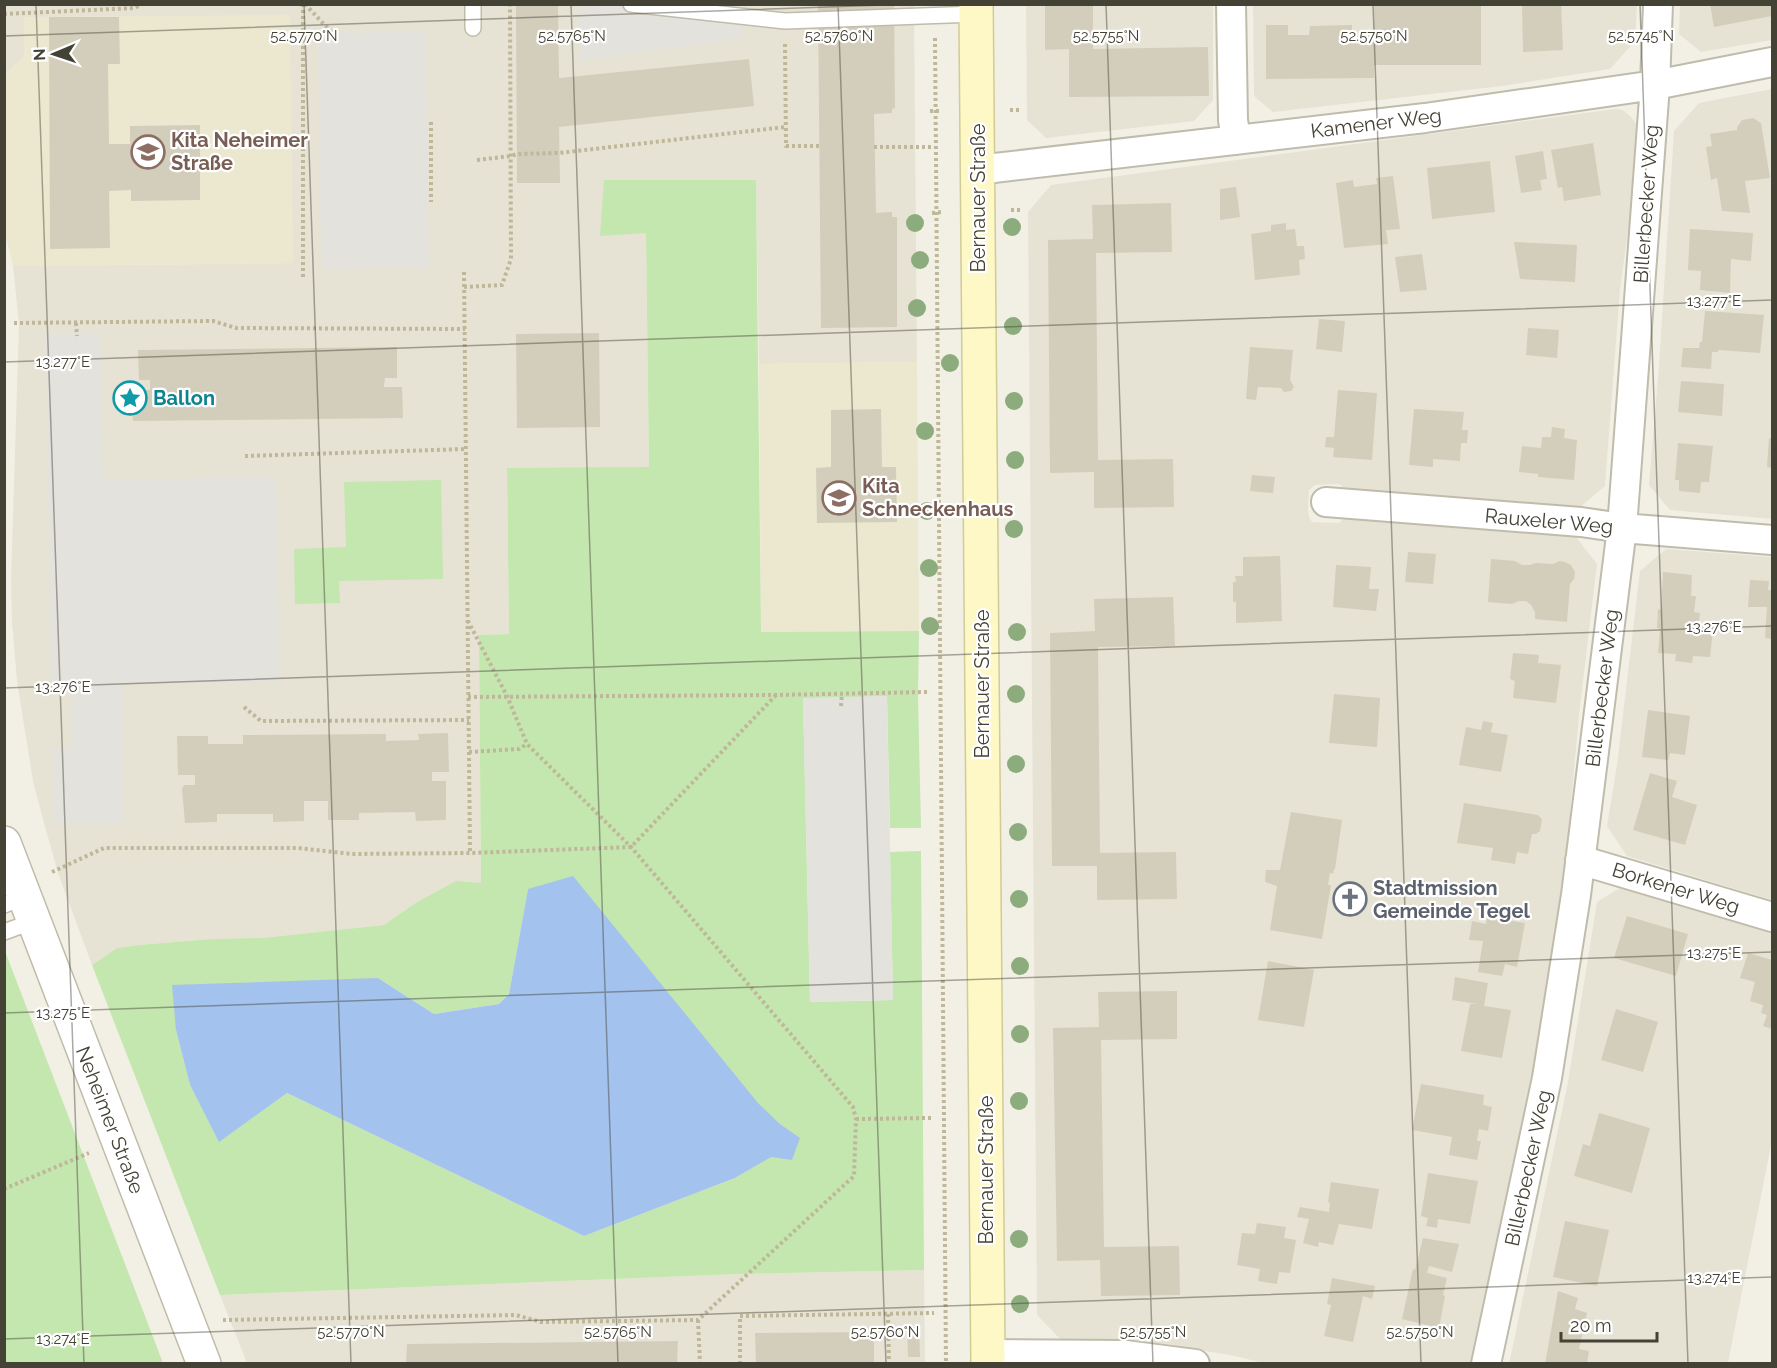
<svg xmlns="http://www.w3.org/2000/svg" width="1777" height="1368" viewBox="0 0 1777 1368" font-family="Raleway,sans-serif">
<style>
.residential{fill:#e6e3d4}
.education{fill:#ebe8cf}
.green{fill:#c4e6af;fill-rule:evenodd}
.parking{fill:#e3e2dd}
.water{fill:#a3c3ee}
.building{fill:#d3cebb}
.lines{fill:none;stroke-linecap:round;stroke-linejoin:round}
.service-casing{stroke:#c0bcab;stroke-width:18}
.minor-casing{stroke:#c0bcab;stroke-width:32}
.tertiary-casing{stroke:#c0bcab;stroke-width:36}
.secondary-casing{stroke:#d1cb96;stroke-width:36}
.path{stroke:#bfb79a;stroke-width:4;stroke-dasharray:3 3;stroke-linecap:butt}
.service{stroke:#fff;stroke-width:15}
.minor{stroke:#fff;stroke-width:28}
.tertiary{stroke:#fff;stroke-width:33}
.secondary{stroke:#fdf8c5;stroke-width:33}
.tree{fill:#8dac7e}
.ticks{fill:none;stroke:#444135;stroke-width:1.5;stroke-opacity:0.45}
.labels{text-anchor:middle;stroke-width:4.5;stroke-linejoin:round;paint-order:stroke}
.street-label{font-size:20px;fill:#444135;stroke:#fff}
.education-label{font-size:20px;font-weight:bold;fill:#785e54;stroke:#fff;text-anchor:start}
.culture-label{font-size:20px;font-weight:bold;fill:#0d838f;stroke:#fff;text-anchor:start}
.worship-label{font-size:20px;font-weight:bold;fill:#5b616d;stroke:#fff;text-anchor:start}
.ticks-label{font-size:15px;text-anchor:middle;fill:#444135;stroke:#fff;stroke-width:4.5;stroke-linejoin:round;paint-order:stroke}
</style>
<rect width="100%" height="100%" fill="#f2f0e5"/>
<!-- residential -->
<path class="residential" d="M5,5h909l3,357 -158,2 -3,-184 -110,52 3,236 -142,1 2,165 -30,1 2,248 -67,21 -30,21 -122,13 -51,1 -72,6 -22,3 -25,17 -33,-89 -15,-53 -11,-42 -16,-100 -5,-59 -1,-43 8,-255 -6,-58 280,-3 -269,-246v40l-19,17z
M1026,5h187v95l-19,21 -148,17 -19,-18z
M1253,5h384l-2,36 -25,28 -108,17 -229,26 -19,-16z
M1680,5h92v35l-71,12 -22,-18z
M1772,89v430l-102,-9 -21,-25 10,-120 15,-234 25,-28z
M1615,109l8,1 7,6 5,6 4,8v19l-19,141 -15,196 -27,23 -230,-17 -9,-8 -24,1 -6,5 -1,20 1,7 3,5 27,1 5,-5 11,-6 87,14 134,11 21,27 -18,151 -17,189 -29,174 -33,161 -29,124 -203,1 -38,-9 -38,-6 -129,-7 -26,-27 -9,-1103 23,-27z
M1666,549l106,8v343l-145,-44 -20,-30 10,-61 23,-194z
M1623,886l149,44v210l-44,223 -219,1 59,-282 29,-180z
M924,1270l1,93h-678l-27,-68 518,-21z"/>
<!-- education -->
<path class="education" d="M290,15l3,248 -280,3 -9,-37v-155l20,-17v-40z
M917,362l2,269 -158,1 -2,-268z"/>
<!-- green -->
<path class="green" d="M604,180h152l5,452 158,-1 -1,65 3,132h-31l-3,-132 -84,3 7,303 83,-2 -3,-148 31,-1 3,419 -186,4 -518,21 -128,-330 25,-17 22,-3 72,-6 51,-1 122,-13 30,-21 42,-23 25,2 -2,-248 30,-1 -2,-166 142,-1 -3,-234 -46,3zM528,889l252,235 20,15 -65,39 -151,58 -297,-143 -68,48 -29,-56 -14,-55 202,-52 56,36 65,-10 10,-10z
M441,480l2,99 -104,2 1,22 -45,1 -1,-55 52,-2 -2,-65z
M5,951l158,412h-158z"/>
<!-- parking -->
<path class="parking" d="M578,5h164l2,33 -164,22z
M425,32l4,235 -108,2 -3,-236z
M100,333l3,147 173,-3 4,205 -158,2 2,139 -70,1 -1,-76h18v-67h-20l-5,-347z
M887,696l6,304 -83,2 -7,-304z"/>
<!-- water -->
<path class="water" d="M573,876l185,227 22,21 20,14 -8,22 -21,-3 -36,21 -151,58 -297,-143 -68,49 -29,-57 -14,-55 -4,-45 206,-7 56,36 65,-10 10,-10 19,-105z"/>
<!-- building -->
<path class="building" d="M818,4h76l1,104 -3,1v4l-18,1 2,99 16,-1v5h5v110l-76,1z
M1045,4h48v45l115,-2 1,49 -140,1v-48l-24,1z
M1522,4h39l2,46 -40,2z
M1710,4h62v12l-58,11z
M516,5h42l1,73 190,-19 5,47 -195,21 1,56h-43z
M1374,6h107v59h-107v13l-108,1v-54h22v10h21l1,-9 42,-1v9h22z
M49,17h70l1,47h-12l1,80h21v-18l70,-1v75l-69,1v-11l-22,1 1,57 -60,1z
M1753,118l8,5 9,55 -25,3 5,32 -28,-2 -5,-33 -6,2 -5,-33 6,-1 -2,-12 27,-4v-3l5,-7z
M1593,143l8,52 -37,6 -2,-14 -4,1 -7,-38z
M1543,151l4,28 -7,1 2,10 -21,3 -6,-37z
M1490,161l5,51 -63,7 -5,-51z
M1393,176l7,53 -14,1 2,14 -44,4 -8,-65 17,-3 1,7 23,-3 -1,-6z
M1236,187l4,30 -20,3v-31z
M1171,203l1,49 -76,1 2,207 75,-1 1,48 -80,1v-36l-44,1 -2,-233 45,-1 -1,-34z
M1286,223v7l9,-1 2,17h7l1,13 -6,1 1,15 -45,5 -4,-46 20,-3v-6z
M1690,229l63,4 -2,28 -20,-2 -1,34 -30,-3 1,-19 -13,-1z
M1514,242l63,3 -2,37 -55,-3z
M1422,254l5,36 -27,2 -5,-35z
M1705,311l59,4 -4,38 -42,-3v2h-6l-1,17 -30,-2 2,-19h16l1,-6h2z
M1319,319l26,2 -3,31 -26,-3z
M1528,328l31,2 -2,28 -31,-3z
M599,333l1,94 -83,1 -1,-94z
M397,347v31h-12l-1,9h18l1,31 -270,3 -3,-23 3,-8h17v-10h-11l-1,-30z
M1250,347l43,3 -3,30 4,7 -3,4 -7,1 -3,-4 -23,-1 -2,13 -10,-1z
M1681,381l43,3 -2,32 -44,-4z
M1338,390l39,3 -5,67 -39,-3 1,-9 -9,-1 1,-10h8z
M881,409l1,58h14l1,55 -80,1 -1,-55 15,-1v-57z
M1414,409l50,3 -2,18h6l-1,13h-6l-1,18 -27,-2v8l-24,-2z
M1552,427l13,2 -1,9 13,2 -3,40 -36,-3v-3l-19,-2 3,-26 19,2 1,-11h9z
M1769,438l3,1v29l-5,-1z
M1678,443l35,3 -4,36h-8l-1,11 -21,-2v-11h-4z
M1252,475l23,2 -2,16 -23,-2z
M1408,552l28,2 -3,30 -28,-2z
M1280,556l2,65 -46,2v-21h-3v-20h3l-1,-6h8v-19z
M1491,559l24,2 7,4h8l6,-2 17,1 6,-3 6,1 6,3 4,7 -1,7 -4,5 -3,38 -32,-3v-7l-4,-7 -5,-4h-7l-7,3 -24,-2z
M1336,565l35,2 -2,22h10l-3,22 -43,-4z
M1663,572l29,3 -1,21h5l-2,16 6,1 -2,16 15,1 -3,27 -17,-1 -1,7 -17,-2 1,-7 -18,-1 2,-24 -3,-1 1,-19 3,1z
M1750,580l19,1 -1,9h4v49l-7,-1 2,-31h-19z
M1173,597l2,49 -77,1 2,206 76,-1 1,47 -80,1v-34h-45l-2,-233 45,-2 -1,-32z
M1513,653l26,2 -1,8 23,2 -5,38 -43,-5 2,-17 -5,-2z
M1334,694l46,4 -3,49 -48,-4z
M1648,710l42,6 -5,39 -15,-2 -2,7 -26,-3z
M1483,721l10,2 -2,9 17,3 -7,37 -42,-7 7,-38 15,3z
M448,733l1,39h-17v9h14v39l-30,1 -1,-9 -56,1v7h-31v-19h-24v20l-31,1v-8h-56v8l-32,1 -3,-34 2,-4h11v-10h-17l-1,-39h31v8h35v-9l143,-1v7l33,-1 -1,-6z
M1650,773l27,8 -5,16 25,8 -12,40 -52,-15z
M1464,803l74,12 4,4 -2,12 -4,3h-4l-4,20 -11,-2 -2,12 -24,-4 2,-12 -36,-5z
M1291,812l51,8 -7,49h-1l-1,5 -3,-1 -2,12h3l-9,54 -52,-9 7,-44 -12,-4 1,-12h14z
M1627,916l61,18 -12,42 -62,-18z
M1487,917l38,6 -8,44 -12,-3 -3,12 -24,-4 5,-31 -14,-1 3,-19 14,3z
M1748,953l24,7v69l-9,-3 4,-11 -6,-2 2,-8 -13,-4 5,-19 -15,-4z
M1268,961l46,9 -10,57 -46,-7z
M1455,977l33,6 -4,23 27,4 -9,48 -41,-7 9,-47h7l-25,-4z
M1177,991v48l-76,1 3,207 75,-1 1,49 -79,1 -1,-36 -43,1 -4,-233 46,-1 -1,-35z
M1616,1009l42,13 -15,50 -42,-12z
M1421,1084l63,11 -1,10 9,2 -4,24 -9,-2 -2,12h4l-4,19 -28,-5 3,-18 -40,-7z
M1599,1113l51,15 -18,65 -58,-17 9,-32 7,2z
M1428,1173l50,8 -8,43 -32,-5 -1,9 -11,-2 2,-8 -7,-2z
M1331,1182l48,7 -7,40 -33,-5 -6,21 -14,-3 -1,5 -15,-4 6,-24 -12,-2 3,-10 29,5 1,-9 -2,-1z
M1565,1221l44,9 -12,56 -44,-9z
M1257,1223l29,4 -2,11 12,2 -6,33 -11,-1 -2,12 -19,-3 2,-12 -23,-4 5,-32 13,1z
M1423,1238l36,6 -7,28 -23,-6 -2,7 20,5 -4,17 2,1 -6,32 -37,-9 11,-50 2,1z
M1332,1278l43,8 -3,13 -9,-3 -10,46 -29,-6 7,-31 -4,-1z
M1558,1291l20,7 -3,11 12,4 -8,36 10,2 -2,13h-42z
M919,1327l1,30h-12l-1,-29z
M874,1332v32h-118l-1,-31z
M678,1341l-1,23h-271l1,-20z"/>
<g class="lines">
<defs>
<path id="service" d="M473,4v24
M631,4l154,17 191,-7
M4,905l21,-9
M4,932l30,-11"/>
<path id="minor" d="M1231,4l2,116 3,20
M977,170l448,-52 230,-33 117,-23
M1326,502l255,20 41,6 150,12
M1580,860l192,57
M988,1354l137,1 70,9
M1486,1364l61,-286 29,-183 46,-367 33,-443 3,-81"/>
<path id="tertiary" d="M4,843l200,521"/>
<path id="secondary" d="M976,4l12,1360"/>
</defs>
<!-- service casing -->
<use href="#service" class="service-casing"/>
<!-- minor casing -->
<use href="#minor" class="minor-casing"/>
<!-- tertiary casing -->
<use href="#tertiary" class="tertiary-casing"/>
<!-- secondary casing -->
<use href="#secondary" class="secondary-casing"/>
<!-- path -->
<path class="path" d="M303,4v276
M305,4l27,29
M4,14l131,-6 7,-4
M935,38l11,1326
M785,44l1,102h33
M1010,110h12
M930,111h10
M431,122v80
M874,147h57
M477,160l34,-4 6,-2 42,-1 226,-26
M1011,210h12
M932,213l10,-1
M464,272l6,581
M464,287l38,-2 9,-26 -1,-255
M14,323l199,-2 23,7 229,1
M76,323l1,13
M245,456l221,-7
M468,697l308,-2 151,-3
M841,706l1,-12
M244,707l17,14 208,-1
M469,752l50,-3 8,-5
M52,872l52,-24h194l54,6 118,-1 161,-6 145,-152
M856,1119l75,-1
M4,1189l85,-36
M888,1314l1,50
M223,1320l293,-5 25,7 157,-2 156,-144 2,-57 -3,-12 -222,-260 -104,-103 -20,-48 -40,-77
M698,1320l2,44
M740,1364v-48l194,-3"/>
<!-- service -->
<use href="#service" class="service"/>
<!-- minor -->
<use href="#minor" class="minor"/>
<!-- tertiary -->
<use href="#tertiary" class="tertiary"/>
<!-- secondary -->
<use href="#secondary" class="secondary"/>
</g>
<!-- trees -->
<g class="tree">
<circle cx="915" cy="223" r="9"/>
<circle cx="1012" cy="227" r="9"/>
<circle cx="920" cy="260" r="9"/>
<circle cx="917" cy="308" r="9"/>
<circle cx="1013" cy="326" r="9"/>
<circle cx="950" cy="363" r="9"/>
<circle cx="1014" cy="401" r="9"/>
<circle cx="925" cy="431" r="9"/>
<circle cx="1015" cy="460" r="9"/>
<circle cx="927" cy="511" r="9"/>
<circle cx="1014" cy="529" r="9"/>
<circle cx="929" cy="568" r="9"/>
<circle cx="930" cy="626" r="9"/>
<circle cx="1017" cy="632" r="9"/>
<circle cx="1016" cy="694" r="9"/>
<circle cx="1016" cy="764" r="9"/>
<circle cx="1018" cy="832" r="9"/>
<circle cx="1019" cy="899" r="9"/>
<circle cx="1020" cy="966" r="9"/>
<circle cx="1020" cy="1034" r="9"/>
<circle cx="1019" cy="1101" r="9"/>
<circle cx="1019" cy="1239" r="9"/>
<circle cx="1020" cy="1304" r="9"/>
</g>
<!-- ticks -->
<path class="ticks" d="M36,4l48,1360M304,4l47,1360M571,4l47,1360M838,4l48,1360M1106,4l47,1360M1373,4l48,1360M1640,4l48,1360M4,36l909,-32M4,362l1768,-62M4,688l1768,-62M4,1013l1768,-61M4,1339l1768,-62"/>
<!-- icons -->
<defs>
<symbol id="school-ring" viewBox="-11 -11 22 22"><circle r="9.5" fill="#fff" stroke="#8d6e63" stroke-width="1.5"/><path d="M0-5L7-2L0 1L-7-2ZM-4 1L0 2.5L4 1V4Q0 6-4 4Z" fill="#8d6e63"/></symbol>
<symbol id="sight-ring" viewBox="-11 -11 22 22"><circle r="9.5" fill="#fff" stroke="#0f9aa8" stroke-width="1.5"/><path d="M0-6L1.8-2.2L6-1.7L2.9 1.2L3.7 5.4L0 3.3L-3.7 5.4L-2.9 1.2L-6-1.7L-1.8-2.2Z" fill="#0f9aa8"/></symbol>
<symbol id="church-ring" viewBox="-11 -11 22 22"><circle r="9.5" fill="#fff" stroke="#6b7280" stroke-width="1.5"/><path d="M-1.2-6h2.4v3.5h3.3v2.4h-3.3V6h-2.4V-.1h-3.3v-2.4h3.3Z" fill="#6b7280"/></symbol>
</defs>
<g fill-rule="evenodd">
<use href="#school-ring" x="129" y="133" width="38" height="38"/>
<use href="#sight-ring" x="111" y="379" width="38" height="38"/>
<use href="#school-ring" x="820" y="479" width="38" height="38"/>
<use href="#church-ring" x="1331" y="880" width="38" height="38"/>
</g>
<g class="labels">
<!-- street labels -->
<g class="street-label">
<text transform="translate(1376 123) rotate(-7)" y="7">Kamener Weg</text>
<text transform="translate(978 198) rotate(-90)" y="7">Bernauer Straße</text>
<text transform="translate(1646 204) rotate(-86)" y="7">Billerbecker Weg</text>
<text transform="translate(1549 521) rotate(5)" y="7">Rauxeler Weg</text>
<text transform="translate(982 684) rotate(-90)" y="7">Bernauer Straße</text>
<text transform="translate(1602 688) rotate(-83)" y="7">Billerbecker Weg</text>
<text transform="translate(1676 888) rotate(17)" y="7">Borkener Weg</text>
<text transform="translate(110 1120) rotate(69)" y="7">Neheimer Straße</text>
<text transform="translate(1528 1168) rotate(-78)" y="7">Billerbecker Weg</text>
<text transform="translate(986 1170) rotate(-90)" y="7">Bernauer Straße</text>
</g>
<!-- education labels -->
<g class="education-label">
<text x="171" y="147">Kita Neheimer<tspan x="171" dy="23">Straße</tspan></text>
<text x="862" y="493">Kita<tspan x="862" dy="23">Schneckenhaus</tspan></text>
</g>
<!-- culture labels -->
<g class="culture-label">
<text x="153" y="405">Ballon</text>
</g>
<!-- worship labels -->
<g class="worship-label">
<text x="1373" y="895">Stadtmission<tspan x="1373" dy="23">Gemeinde Tegel</tspan></text>
</g>
</g>
<g class="ticks-label">
<text x="304" y="41">52.5770°N</text>
<text x="572" y="41">52.5765°N</text>
<text x="839" y="41">52.5760°N</text>
<text x="1106" y="41">52.5755°N</text>
<text x="1374" y="41">52.5750°N</text>
<text x="1641" y="41">52.5745°N</text>
<text x="1714" y="306">13.277°E</text>
<text x="63" y="367">13.277°E</text>
<text x="1714" y="632">13.276°E</text>
<text x="63" y="692">13.276°E</text>
<text x="1714" y="958">13.275°E</text>
<text x="63" y="1018">13.275°E</text>
<text x="1714" y="1283">13.274°E</text>
<text x="351" y="1337">52.5770°N</text>
<text x="618" y="1337">52.5765°N</text>
<text x="885" y="1337">52.5760°N</text>
<text x="1153" y="1337">52.5755°N</text>
<text x="1420" y="1337">52.5750°N</text>
<text x="63" y="1344">13.274°E</text>
</g>
<!-- border -->
<rect width="1777" height="1368" fill="none" stroke="#444135" stroke-width="12"/>
<!-- north arrow -->
<g transform="translate(54 54) rotate(268)" stroke="#ffffff" stroke-width="4.5" paint-order="stroke">
<path d="M0-4.5L10 22L0 15L-10 22Z" fill="#444135"/>
<text y="-9" font-size="16" font-weight="bold" text-anchor="middle" fill="#444135">N</text>
</g>
<!-- scale -->
<path d="M1561 1332v9h96v-9" fill="none" stroke="#444135" stroke-width="3"/>
<text x="1570" y="1332" font-size="18" fill="#444135" stroke="#ffffff" stroke-width="4.5" paint-order="stroke">20 m</text>
</svg>
